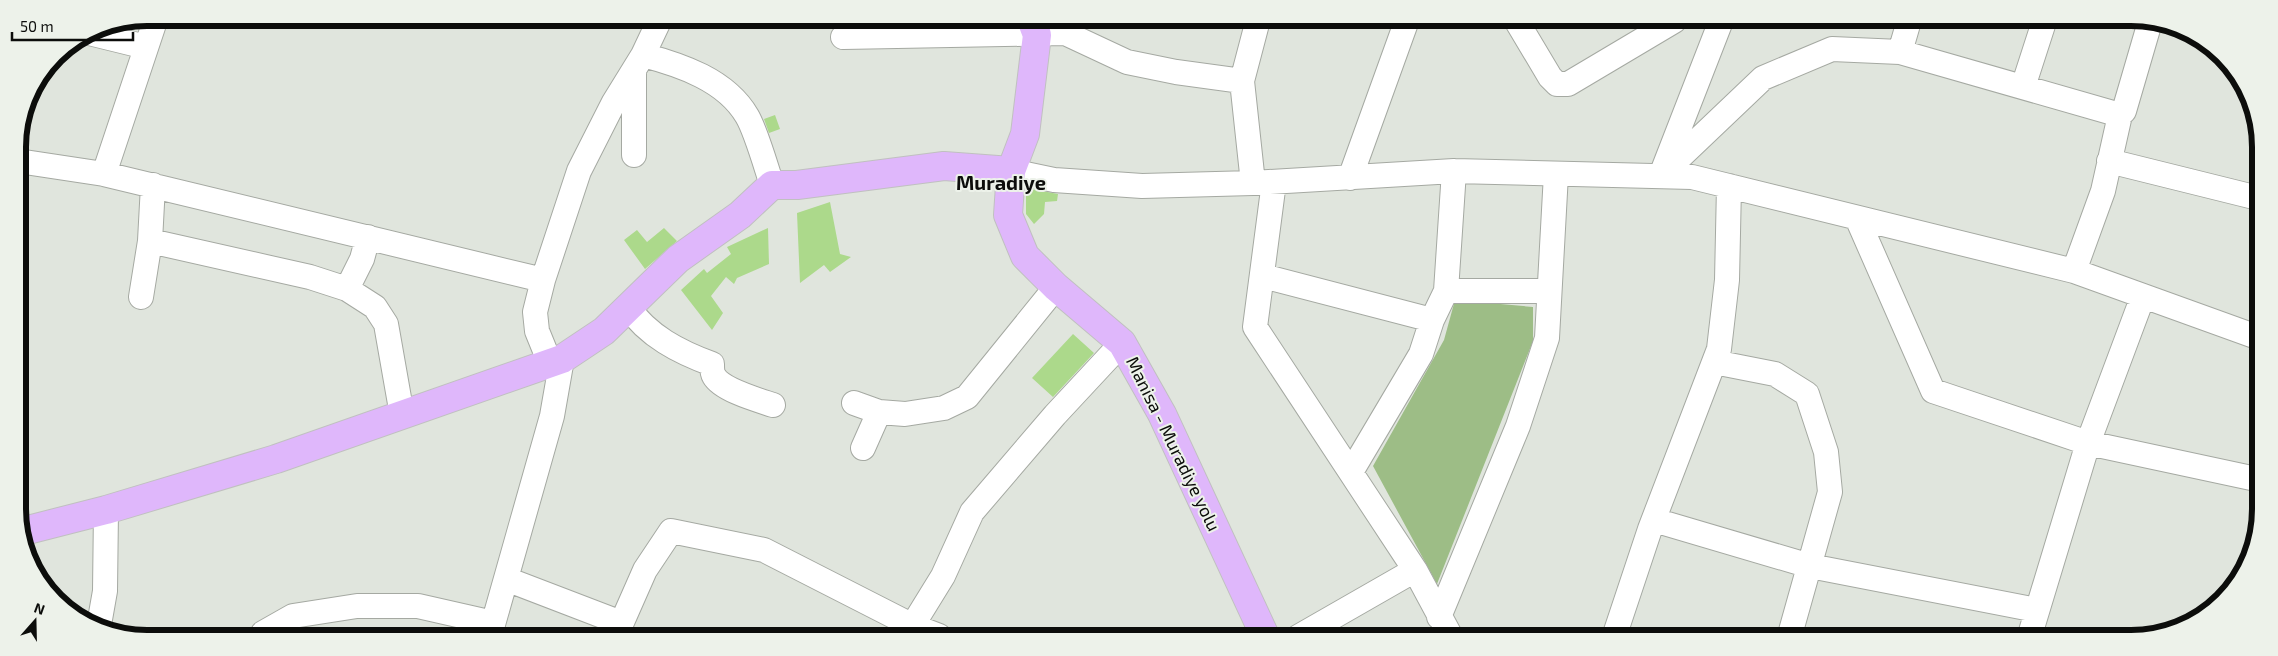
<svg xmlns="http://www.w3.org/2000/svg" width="2278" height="656" viewBox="0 0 2278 656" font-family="'Exo 2',sans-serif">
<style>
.green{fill:#9dbd86}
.building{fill:#acd98b}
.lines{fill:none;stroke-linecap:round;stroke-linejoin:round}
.minor-casing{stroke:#a5a9a2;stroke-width:26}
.major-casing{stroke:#c0c0c0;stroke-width:30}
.minor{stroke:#fff;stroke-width:24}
.major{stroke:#dfb7fb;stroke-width:28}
.labels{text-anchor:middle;stroke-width:4;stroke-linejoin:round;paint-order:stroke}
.street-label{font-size:18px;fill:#0c0d0b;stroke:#edf2ea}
.quarter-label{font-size:20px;font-weight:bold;fill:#0c0d0b;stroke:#edf2ea}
.rim{fill:none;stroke:#0c0d0b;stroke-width:6}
</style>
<rect width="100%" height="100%" fill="#e0e5dd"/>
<!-- green -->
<path class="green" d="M1455,300l78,7v34l-96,243 -64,-118 71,-126z"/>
<!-- building -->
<path class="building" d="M775,115l5,14 -11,4 -5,-14z
M1026,188l32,6 -1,7 -12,1 -1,12 -10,10 -8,-10z
M830,202l10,52 11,3 -21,15 -6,-7 -24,18 -3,-70z
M664,228l13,13 -32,28 -21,-29 13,-10 10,12z
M768,228l1,36 -32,14 -3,6 -8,-7 -15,19 12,17 -11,17 -31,-40 23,-21 3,4 24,-19 -4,-7z
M1073,334l21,19 -41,44 -21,-19z"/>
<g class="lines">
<defs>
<path id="minor" d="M1516,20l34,57 7,7h11l106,-63
M89,33l57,14
M843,37l222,-4 62,29 49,10 66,9
M1900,52l9,-31
M643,55c38,10 83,25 104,61 9,15 19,51 25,69
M2023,87l21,-65
M634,155v-85
M18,161l86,13 439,106
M2109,161l149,37
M1663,170l58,-149
M1011,171l43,9 88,6 111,-3 201,-12 238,6 382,94 183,66
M104,174l52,-156
M1660,176l103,-98 69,-29 68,3 220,63
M1350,178l57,-158
M1274,182l-19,145 160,243 36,67
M1253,183l-11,-102 16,-61
M1857,218l76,173 155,52 168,36
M150,241l160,36 37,12 28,18 11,17 16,91
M2074,271l29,-80 17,-76 4,-4 26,-89
M1263,276l169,44
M347,289l15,-30 6,-22
M1446,291h103
M141,297l9,-56 3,-56
M628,307c20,29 51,45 84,57 0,4 0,9 2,12 8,14 44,24 59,29
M1714,362l61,12 32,20 19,58 4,40 -41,146
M550,363l-13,-32 -2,-19 8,-32 36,-109 35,-69 29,-47 17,-36
M854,403l25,9 26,2 39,-6 23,-11 89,-110
M863,448l16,-36
M1351,472l70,-118 11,-34 14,-29 8,-120
M1654,520l156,46 227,44
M506,579l115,44
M1439,617l79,-191 29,-88 9,-164
M99,625l6,-34 1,-81
M263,633l30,-17 64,-10h61l75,17
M490,635l62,-219 10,-57
M619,635v-6l26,-59 26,-39 93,19 149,76 26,10
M906,636l37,-60 29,-64 83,-97 67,-72
M1298,637l117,-67
M1614,637l36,-108 69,-180 8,-69 2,-94
M2029,638l59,-195 55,-147"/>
<path id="major" d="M1031,19l6,16 -12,99 -14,37 -3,44 17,41 31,31 66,56 40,71 103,222
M20,532l86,-22 170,-51 286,-100 42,-28 74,-72 62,-44 32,-30h25l147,-19 67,5"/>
</defs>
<!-- minor casing -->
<use href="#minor" class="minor-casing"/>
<!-- major casing -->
<use href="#major" class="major-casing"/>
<!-- minor -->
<use href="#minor" class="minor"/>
<!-- major -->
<use href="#major" class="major"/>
</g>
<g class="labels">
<!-- street labels -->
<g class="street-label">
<text transform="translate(1173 444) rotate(64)" y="6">Manisa - Muradiye yolu</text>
</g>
<!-- quarter labels -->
<g class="quarter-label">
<text x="1001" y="190">Muradiye</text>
</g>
</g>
<!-- crop -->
<path d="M0 0H2278V656H0ZM147 26H2131A121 121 0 0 1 2252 147V509A121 121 0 0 1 2131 630H147A121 121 0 0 1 26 509V147A121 121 0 0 1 147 26Z" fill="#edf2ea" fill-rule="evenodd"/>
<path class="rim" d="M147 26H2131A121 121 0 0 1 2252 147V509A121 121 0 0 1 2131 630H147A121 121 0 0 1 26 509V147A121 121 0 0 1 147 26Z"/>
<!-- north arrow -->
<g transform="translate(35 621) rotate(20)" stroke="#edf2ea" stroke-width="4" paint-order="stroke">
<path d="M0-4L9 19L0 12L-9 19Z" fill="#0c0d0b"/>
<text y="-8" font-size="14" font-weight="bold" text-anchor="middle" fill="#0c0d0b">N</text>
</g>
<!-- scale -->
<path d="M12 32v8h121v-8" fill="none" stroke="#0c0d0b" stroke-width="2.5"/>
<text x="20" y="32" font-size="15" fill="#0c0d0b" stroke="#edf2ea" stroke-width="4" paint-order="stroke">50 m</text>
</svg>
